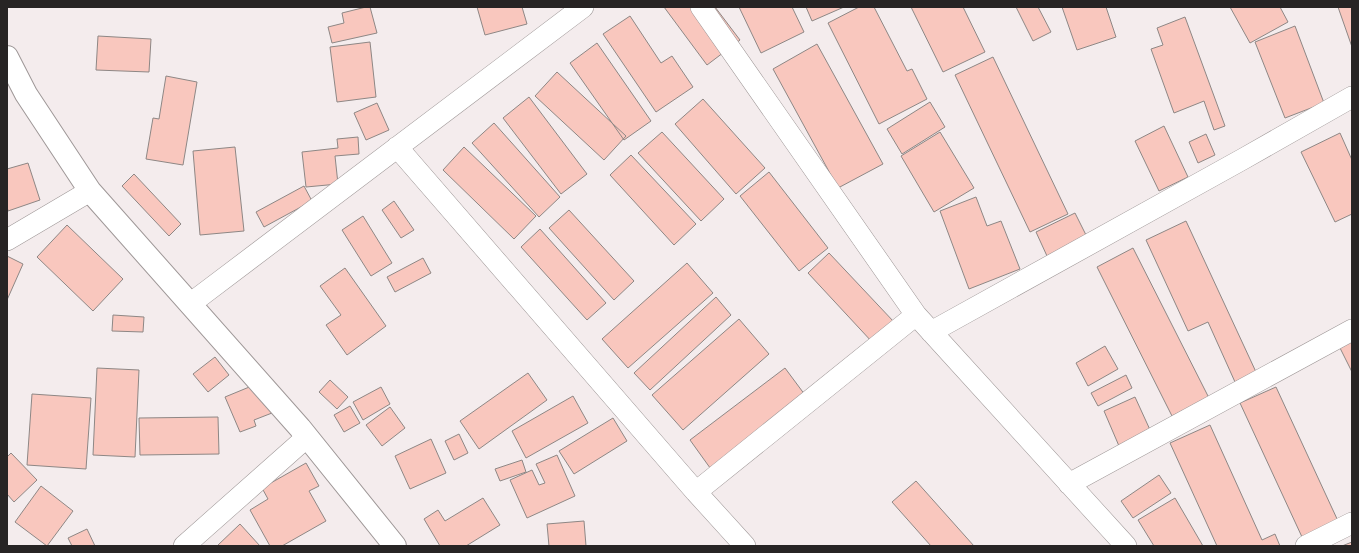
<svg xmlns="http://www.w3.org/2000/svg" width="1359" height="553" viewBox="0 0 1359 553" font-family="Literata,serif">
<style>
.building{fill:#f9c7be;stroke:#8e8785}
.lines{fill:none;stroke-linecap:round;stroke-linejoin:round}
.street-casing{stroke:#9e9797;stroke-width:22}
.secondary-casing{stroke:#9e9797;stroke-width:24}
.street{stroke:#fff;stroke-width:21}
.secondary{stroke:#fff;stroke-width:22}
</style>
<rect width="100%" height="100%" fill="#f4eced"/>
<!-- building -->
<path class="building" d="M366,7h4l7,26 -45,10 -4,-16 16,-4 -2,-10z
M477,7h45l5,17 -42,11z
M664,7h51l25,33 -33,25z
M739,7h53l12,25 -43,21z
M806,7h38l-32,14z
M859,7h15l33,64 5,-2 15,30 -48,25 -51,-101z
M911,7h52l22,45 -42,20z
M1016,7h22l13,25 -18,9z
M1062,7h44l10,30 -39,13z
M1230,7h50l8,15 -38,21z
M1338,7h14v40z
M630,16l31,47 11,-7 21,31 -37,25 -53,-78z
M1185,17l40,109 -11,4 -10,-29 -30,12 -23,-64 12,-4 -6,-17z
M1295,26l29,77 -39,15 -30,-76z
M98,36l53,3 -2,33 -53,-2z
M370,42l6,55 -39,5 -7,-55z
M597,43l54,78 -27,19 -54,-77z
M817,44l66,120 -45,24 -65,-119z
M993,57l75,157 -38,18 -75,-157z
M557,72l69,64 -22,24 -69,-64z
M166,76l31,6 -14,83 -37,-6 7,-41 6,1z
M529,97l58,77 -26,20 -58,-76z
M703,99l62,69 -29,26 -61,-70z
M930,102l15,25 -43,27 -15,-25z
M377,103l12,27 -23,10 -12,-27z
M494,123l66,74 -21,20 -67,-74z
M1164,126l24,51 -29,14 -24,-50z
M662,132l62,67 -23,22 -63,-68z
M940,132l34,56 -40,24 -33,-56z
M1340,133l12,27v54l-17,8 -34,-70z
M1206,134l9,21 -17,8 -9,-21z
M358,137l1,17 -24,2 3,28 -32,3 -4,-35 36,-4 -1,-9z
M235,147l9,84 -44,4 -7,-84z
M464,147l72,69 -22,23 -71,-69z
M631,155l65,69 -22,21 -64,-70z
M28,163l12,37 -32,11 -1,-5v-37z
M769,172l59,76 -29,23 -59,-75z
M134,174l47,50 -12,12 -47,-50z
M304,186l8,15 -48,26 -8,-15z
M976,197l11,29 14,-5 19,48 -51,20 -29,-78z
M394,201l20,29 -13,8 -19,-28z
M569,210l65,71 -20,19 -65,-72z
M1075,213l12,24 -40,19 -11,-24z
M363,216l29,47 -21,13 -29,-46z
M1186,221l70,151 -21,10 -27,-60 -20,9 -42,-91z
M67,225l56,54 -30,32 -56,-54z
M540,229l66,74 -19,17 -66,-73z
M1133,248l76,150 -37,18 -75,-149z
M829,253l65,69 -21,21 -65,-70z
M7,256l16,8 -16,36z
M423,258l8,15 -36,19 -8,-15z
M687,263l26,30 -85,75 -26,-29z
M345,268l41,58 -39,29 -21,-30 15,-10 -21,-29z
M716,297l15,18 -81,75 -16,-17z
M113,315l31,2 -1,15 -31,-1z
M739,319l30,35 -86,76 -31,-35z
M1352,340v32l-13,-26z
M1105,346l13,23 -30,17 -12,-23z
M215,357l14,18 -21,17 -15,-18z
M97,368l42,2 -4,87 -42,-2z
M785,368l23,31 -95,73 -23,-32z
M528,373l19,27 -68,49 -19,-28z
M1126,375l6,13 -34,18 -7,-13z
M330,380l18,17 -11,12 -18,-17z
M259,383l13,30 -18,7 2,6 -16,6 -15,-35z
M381,387l9,17 -27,16 -10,-18z
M1276,387l62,134 -36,16 -62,-134z
M32,394l59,4 -5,71 -59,-4z
M573,396l15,27 -62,35 -14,-27z
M1135,397l16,35 -32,14 -15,-35z
M350,406l10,17 -16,9 -10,-17z
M390,407l15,21 -23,18 -16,-21z
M218,417l1,37 -79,1 -1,-37z
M613,418l14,23 -53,33 -15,-23z
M1210,425l52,115 13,-6 5,12h-63l-47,-103z
M459,434l9,19 -14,7 -9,-19z
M431,439l15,34 -36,16 -15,-33z
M11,453l26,27 -23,22 -7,-8v-37z
M557,455l18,41 -48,22 -17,-38 22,-10 7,15 6,-2 -9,-19z
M522,460l4,12 -26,9 -5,-12z
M306,463l13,23 -10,5 17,30 -44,25h-12l-20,-36 18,-11 -6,-11z
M1159,475l12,18 -38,25 -12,-17z
M916,481l58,65h-43l-39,-44z
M41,486l32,25 -26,35 -32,-24z
M483,498l17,27 -34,21h-26l-16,-27 14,-9 7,11z
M1175,498l28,48h-49l-16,-26z
M584,521l2,25h-37l-2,-22z
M240,524l20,22h-43z
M87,529l8,17h-23l-4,-8z
M1352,542v4h-10z"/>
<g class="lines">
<defs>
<path id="street" d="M701,7l215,308 210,231
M397,147l299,345 49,54
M7,240l83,-49
M190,304l393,-297
M931,332l312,-173 109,-62
M1069,484l283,-154
M696,492l220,-177
M184,546l123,-109
M1306,546l46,-23"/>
<path id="secondary" d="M7,57l19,37 64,97 210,237 95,118"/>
</defs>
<!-- street casing -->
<use href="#street" class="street-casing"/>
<!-- secondary casing -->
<use href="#secondary" class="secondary-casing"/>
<!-- street -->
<use href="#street" class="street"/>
<!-- secondary -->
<use href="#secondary" class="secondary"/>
</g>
<!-- border -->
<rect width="1359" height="553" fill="none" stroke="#272424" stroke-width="16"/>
</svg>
